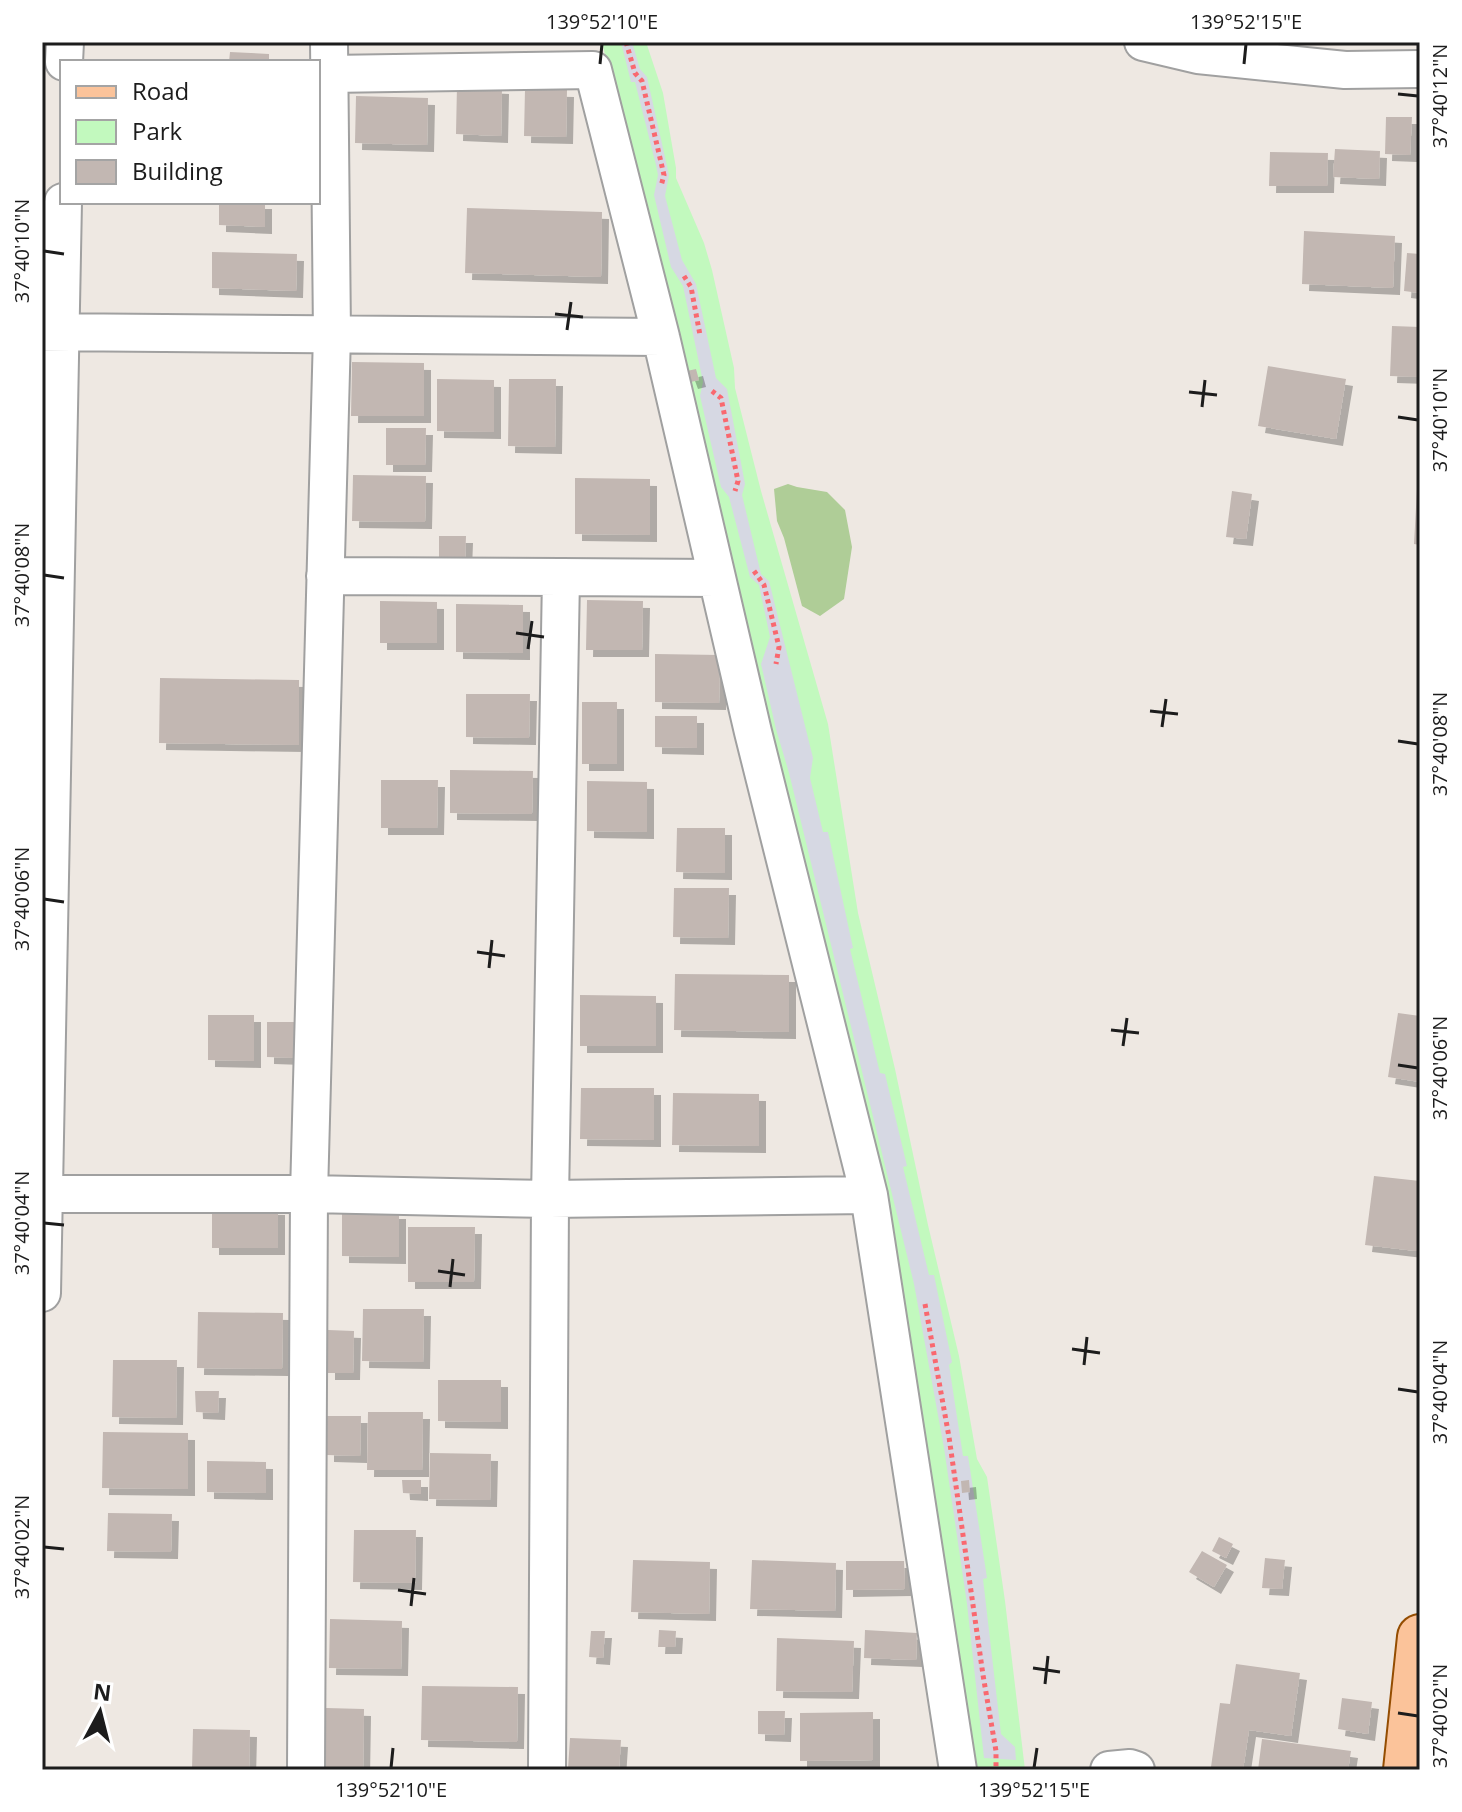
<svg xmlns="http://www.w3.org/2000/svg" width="1462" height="1812" viewBox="0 0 1462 1812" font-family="'Open Sans',sans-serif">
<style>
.forest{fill:#afcd97}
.park{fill:#c2f9be}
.plaza{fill:#d6d8e3}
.building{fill:#c2b7b2;filter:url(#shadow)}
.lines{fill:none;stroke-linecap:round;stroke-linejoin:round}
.minor-casing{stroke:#a0a0a0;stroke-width:40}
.major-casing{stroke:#944d01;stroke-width:48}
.path{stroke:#f9686f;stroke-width:5;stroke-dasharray:4 4;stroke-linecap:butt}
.minor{stroke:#fff;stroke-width:36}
.major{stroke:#fbc39a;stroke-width:44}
.ticks{fill:none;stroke:#1c1c1c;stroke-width:3}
.neatline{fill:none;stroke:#1c1c1c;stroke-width:3}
.ticks-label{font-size:20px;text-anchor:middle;fill:#1c1c1c}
</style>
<defs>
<filter id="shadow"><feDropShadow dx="7" dy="7" stdDeviation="0" flood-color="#0004"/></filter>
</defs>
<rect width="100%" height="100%" fill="#eee8e2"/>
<!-- forest -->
<path class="forest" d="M788,484l9,3 30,5 18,18 7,37 -8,52 -24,17 -18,-10 -18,-68 -7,-17 -3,-32z"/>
<!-- park -->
<path class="park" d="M602,42h44l17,51 13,75v10l28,65 8,27 22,98 1,20 26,103 67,233 30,189 37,156 33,156 31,131 18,103 10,18 18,124 20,169h-57l-76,-501z"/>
<!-- plaza -->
<path class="plaza" d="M621,42h11l8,27 7,8 22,98 -4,21 17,64 14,24 20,94 11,11 18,95 -3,11 19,79 8,7 44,177 -3,20 13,54h5l25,116 -3,1 30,124 5,1 22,92 -4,1 26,108h5l18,87 -3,3 14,91h5l19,122 -4,1 18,155 14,13 1,13 -32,-2 -17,-154 -23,-156 -30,-164 -125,-511 -13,-44 -15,-65 9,-27 -11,-52 -9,-8 -21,-80 -8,-10 -21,-91 3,-14 -20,-96 -12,-19 -17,-72 4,-20 -2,-10 -21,-83h-4z"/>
<!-- building -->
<path class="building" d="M230,52l39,2v8h-40z
M457,85l45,2 -1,49 -45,-2z
M525,89l42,1 -1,47 -42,-1z
M356,96l72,2 -1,47 -72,-2z
M1386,117h26l-2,38 -25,-1z
M1335,149l45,2 -1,28 -46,-2z
M1270,152l58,1 -1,33h-58z
M219,202h46v25l-46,-2z
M467,208l135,4 -1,65 -136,-4z
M1304,231l91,5 -2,52 -91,-4z
M212,252l85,2 -1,37 -84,-3z
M1407,253l13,1v39l-16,-2z
M1392,326l28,1v50l-30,-1z
M352,362l72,1v53h-73z
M1268,366l78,13 -10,60 -78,-13z
M696,369l3,11 -8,2 -4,-11z
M437,379l57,1v52l-57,-1z
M509,379h47l-1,68 -47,-1z
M386,428h40l-1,37h-39z
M353,475l73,1 -1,46 -73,-1z
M575,478l75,1v56l-75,-1z
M1417,489l3,1v55l-6,-1z
M1232,491l20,3 -6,45 -20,-2z
M439,536h27l-1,26 -26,-1z
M587,600l56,1 -1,49h-56z
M380,601l57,1v41h-57z
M456,604l67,1v48l-67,-1z
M655,654l65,1 -1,48 -64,-1z
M160,678l139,2v65l-140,-2z
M466,694h64l-1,44 -63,-1z
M582,702h35v62h-35z
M655,716h42v32l-42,-1z
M450,770l83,1 -1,43 -82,-1z
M381,780h57l-1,48h-56z
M587,781l60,1v50l-60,-1z
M677,828h48v45l-49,-1z
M674,888h55l-1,50 -55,-1z
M675,974l114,1v57l-115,-2z
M580,995l76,1v50h-76z
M1398,1013l22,3v66l-32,-5z
M208,1015h46v46l-46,-1z
M267,1022h29v36l-29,-1z
M581,1088h73v52l-74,-1z
M673,1093l86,1v52l-87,-1z
M1374,1176l46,5v36l-4,34 -51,-6z
M212,1207l66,1v40h-66z
M342,1212h57v45l-57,-1z
M408,1227h67l-1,55h-66z
M363,1309h61l-1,53 -61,-1z
M198,1312l85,1 -1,56 -85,-1z
M328,1330l26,1 -1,42h-25z
M113,1360h64l-1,58 -64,-1z
M438,1380h63v42l-63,-1z
M195,1391h24l-1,22 -22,-1z
M368,1412h55l-1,58h-55z
M327,1416h34l-1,40 -33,-1z
M103,1432l85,1v56l-86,-1z
M430,1453l61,1 -1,46 -61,-1z
M207,1461l59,1v31l-59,-1z
M402,1480h19v14l-18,-1z
M969,1480l1,12 -8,1 -1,-12z
M108,1513l64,1 -1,38 -64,-1z
M354,1530h62l-1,53 -62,-1z
M1219,1537l14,7 -7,14 -14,-7z
M1202,1551l25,14 -13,22 -25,-15z
M1265,1558l20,2 -3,29 -20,-1z
M633,1560l77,2 -1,52 -78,-2z
M752,1560l84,3 -1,48 -85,-2z
M846,1561h58l1,28 -59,1z
M330,1619l72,2 -1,48 -72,-1z
M659,1630l17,1 -1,16h-17z
M865,1630l52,3 -1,27 -52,-2z
M591,1631h14l-2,27 -14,-1z
M777,1638l77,3 -2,51 -76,-1z
M1236,1664l64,9 -9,63 -42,-6 -6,40 -32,-3 9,-64 10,1z
M422,1686l96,1 -1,55 -96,-2z
M1342,1698l30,4 -4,32 -30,-5z
M326,1708l38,1 -1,61h-38z
M758,1711h27l-1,24 -26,-1z
M873,1712v48l-73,1v-48z
M193,1729l57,1 -1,40h-57z
M570,1738l51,2 -2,30 -51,-1z
M1262,1739l89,12 -3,19h-90z"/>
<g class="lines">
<defs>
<path id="minor" d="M1143,42l55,13 147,15 75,-1
M64,62l1,-20
M329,74l264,-4 68,267 92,395 116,463 89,575
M42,332l619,5
M325,576l236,1 -11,622 -3,571
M561,577l156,1
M42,1194h267l241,5 319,-4
M42,1293l21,-1091
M306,1770l3,-576 23,-860 -3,-292
M1109,1770l21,-2 6,2"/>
<path id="major" d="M1406,1770l14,-133"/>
</defs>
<!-- minor casing -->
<use href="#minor" class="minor-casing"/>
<!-- major casing -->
<use href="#major" class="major-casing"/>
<!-- path -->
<path class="path" d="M626,42l9,31 7,8 22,94 -3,11
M684,276l7,11 9,48
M712,391l9,7 17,83 -3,10
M754,571l10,14 15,62 -3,17
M925,1304l24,133 34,238 13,76v17"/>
<!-- minor -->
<use href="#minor" class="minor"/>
<!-- major -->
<use href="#major" class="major"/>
</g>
<!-- ticks -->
<path class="ticks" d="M600,64l2,-20M1244,64l2,-20M1398,94l20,2M44,251l20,3M555,314l28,3M567,330l4,-28M1189,392l28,3M1202,407l3,-27M1398,417l20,3M44,575l20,3M516,633l28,4M528,649l4,-28M1150,711l28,3M1162,727l4,-28M1398,741l20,3M44,899l20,3M477,952l28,4M489,968l3,-28M1111,1030l28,3M1123,1046l4,-28M1398,1065l20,3M44,1223l20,2M438,1271l27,4M450,1287l3,-28M1072,1349l28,4M1084,1365l3,-28M1398,1389l20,3M44,1547l20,2M398,1590l28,4M411,1606l3,-28M1033,1668l27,4M1045,1684l3,-28M1398,1713l20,3M391,1768l2,-20M1034,1768l3,-20"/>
<!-- border -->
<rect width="1462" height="1812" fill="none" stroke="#ffffff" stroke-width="88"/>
<!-- legend -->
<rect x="60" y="60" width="260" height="144" fill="#ffffff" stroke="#a4a4a4" stroke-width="2"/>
<rect x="76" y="86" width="40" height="12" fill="#fbc39a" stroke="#a4a4a4" stroke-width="2"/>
<text x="132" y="100" font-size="24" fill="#1c1c1c">Road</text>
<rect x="76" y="120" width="40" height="24" fill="#c2f9be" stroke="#a4a4a4" stroke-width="2"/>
<text x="132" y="140" font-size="24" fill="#1c1c1c">Park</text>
<rect x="76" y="160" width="40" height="24" fill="#c2b7b2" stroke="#a4a4a4" stroke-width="2"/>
<text x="132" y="180" font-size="24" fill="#1c1c1c">Building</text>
<!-- north arrow -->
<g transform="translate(100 1712) rotate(7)" stroke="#ffffff" stroke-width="6" paint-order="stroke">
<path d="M0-6L14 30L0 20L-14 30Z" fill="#1c1c1c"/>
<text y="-12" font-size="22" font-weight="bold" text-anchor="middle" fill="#1c1c1c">N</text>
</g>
<rect x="44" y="44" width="1374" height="1724" class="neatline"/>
<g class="ticks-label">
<text x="602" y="29">139°52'10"E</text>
<text x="1246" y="29">139°52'15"E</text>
<text transform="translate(1440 96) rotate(-90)" y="7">37°40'12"N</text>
<text transform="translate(22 251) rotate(-90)" y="7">37°40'10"N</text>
<text transform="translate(1440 420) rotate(-90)" y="7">37°40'10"N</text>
<text transform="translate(22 575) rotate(-90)" y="7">37°40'08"N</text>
<text transform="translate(1440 744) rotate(-90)" y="7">37°40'08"N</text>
<text transform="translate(22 899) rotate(-90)" y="7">37°40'06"N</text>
<text transform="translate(1440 1068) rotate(-90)" y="7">37°40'06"N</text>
<text transform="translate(22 1223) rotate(-90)" y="7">37°40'04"N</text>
<text transform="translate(1440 1392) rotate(-90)" y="7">37°40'04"N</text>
<text transform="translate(22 1547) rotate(-90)" y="7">37°40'02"N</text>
<text transform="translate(1440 1716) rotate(-90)" y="7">37°40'02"N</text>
<text x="391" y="1797">139°52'10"E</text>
<text x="1034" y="1797">139°52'15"E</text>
</g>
</svg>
